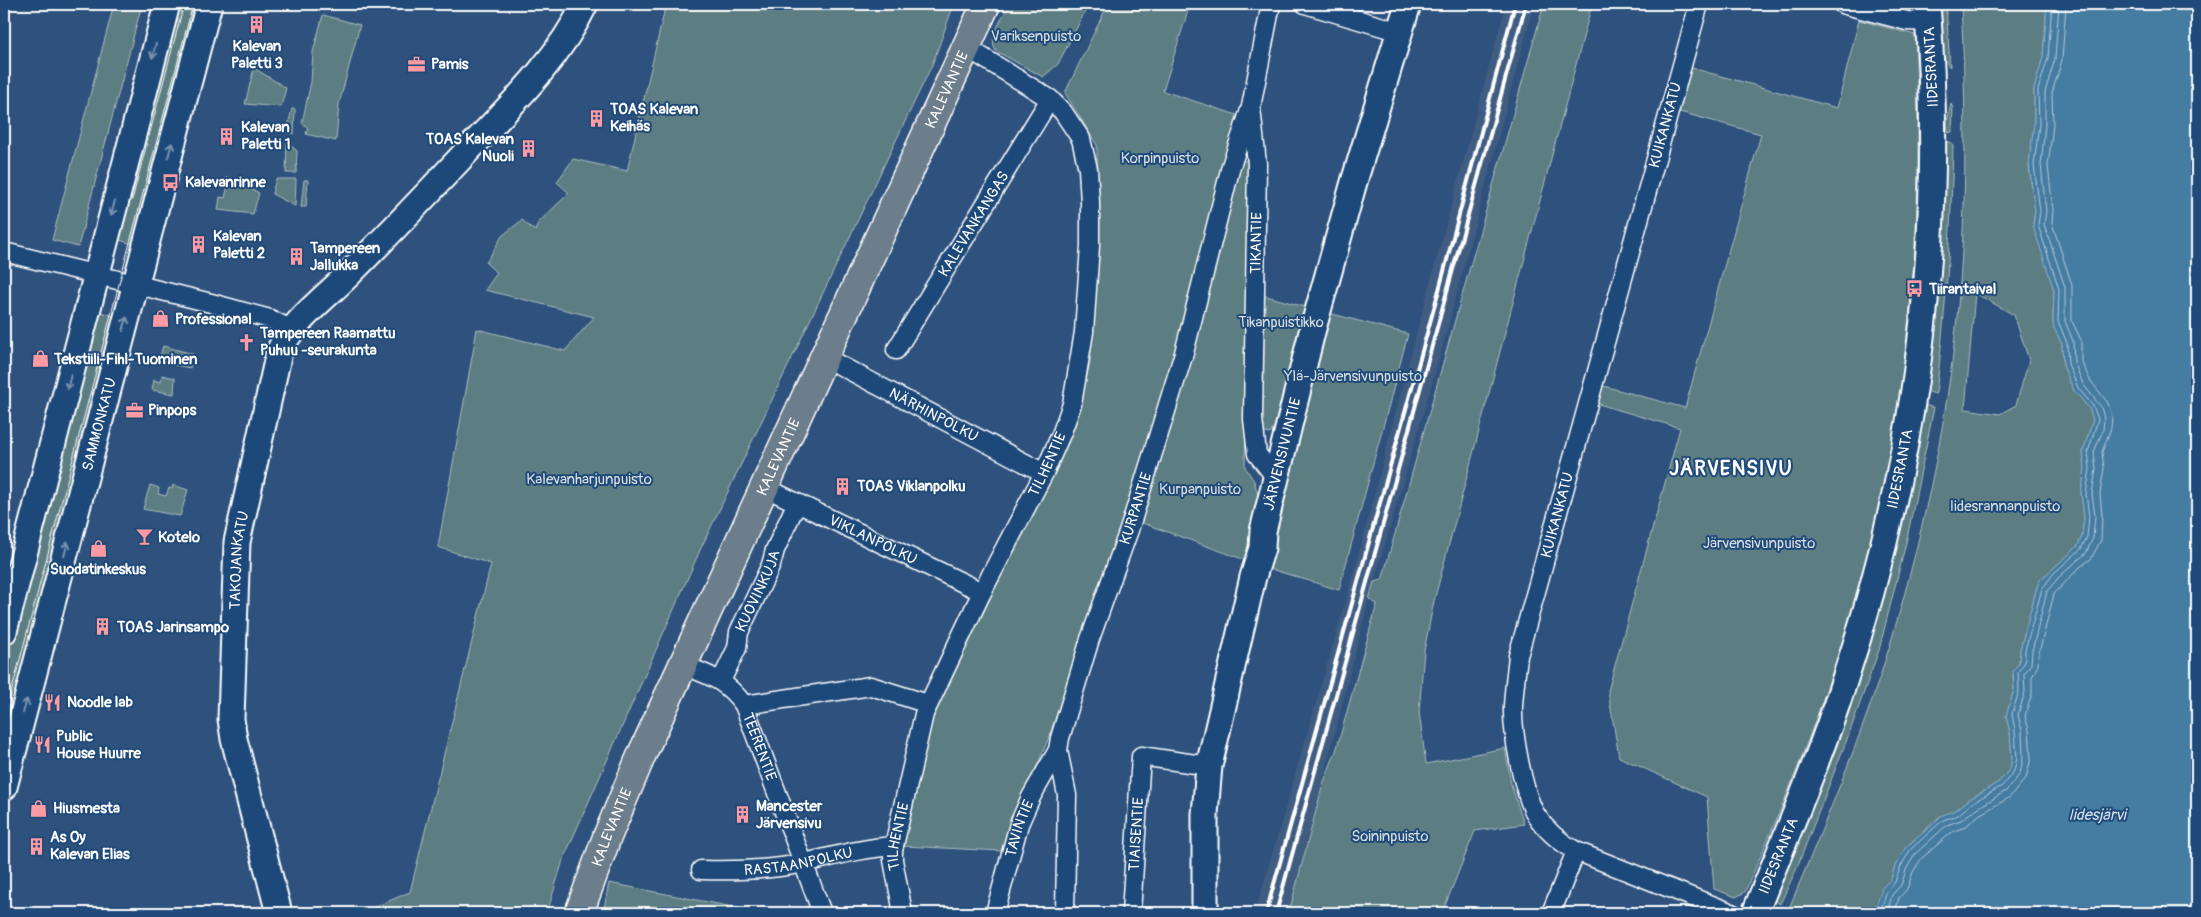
<svg xmlns="http://www.w3.org/2000/svg" width="2201" height="917" viewBox="0 0 2201 917" font-family="Pangolin,sans-serif">
<style>
.built{fill:#405c81}
.green{fill:#5b7d82;stroke:#adbec0;fill-rule:evenodd}
.water{fill:#457ba2;stroke:#8fb0c7}
.lines{fill:none;stroke-linecap:round;stroke-linejoin:round}
.shore{stroke:#b5cada;stroke-width:1}
.street-casing{stroke:#fff;stroke-width:21}
.secondary-casing{stroke:#fff;stroke-width:29}
.primary-casing{stroke:#fff;stroke-width:31}
.street{stroke:#1f4a7a;stroke-width:18}
.secondary{stroke:#1f4a7a;stroke-width:25}
.primary{stroke:#6c7d8b;stroke-width:28}
.tram{stroke:#fff;stroke-width:1}
.rail{stroke:#fff;stroke-width:4}
.oneway{stroke:#7992af}
.labels{text-anchor:middle;stroke-width:4;stroke-linejoin:round;paint-order:stroke}
.park-label{font-size:15px;fill:#d6dee0;stroke:#1f4a7a}
.poi-label{font-size:15px;font-weight:bold;fill:#fff;stroke:#1f4a7a;text-anchor:start}
.street-label{font-size:15px;fill:#fff;stroke:#1f4a7a}
.water-label{font-size:16px;font-style:italic;fill:#d0dee8;stroke:#1f4a7a}
.district-label{font-size:20px;font-weight:bold;letter-spacing:1px;fill:#fff;stroke:#1f4a7a}
</style>
<rect width="100%" height="100%" fill="#2e527d"/>
<filter id="ink" filterUnits="userSpaceOnUse"><feTurbulence type="fractalNoise" baseFrequency=".02" numOctaves="2"/><feDisplacementMap in="SourceGraphic" scale="10" xChannelSelector="R" yChannelSelector="G"/><feConvolveMatrix kernelMatrix="1 2 1 2 8 2 1 2 1" color-interpolation-filters="sRGB"/></filter>
<g filter="url(#ink)">
<!-- built -->
<path class="built" d="M1506,4h28l-94,352 -71,243 -74,291 -6,23h-34l99,-341 59,-226z"/>
<!-- green -->
<path class="green" d="M114,4h28l-64,243 -26,-7z
M172,4h32l-65,242 -26,-8z
M666,4h288l-22,61 -231,483 -138,312 -16,53h-186l49,-21 81,-328 -53,-17 39,-218 88,22 29,-34 -109,-27 12,-17 -11,-10 16,-27 20,-16 13,11 3,-8 31,-30 -12,-11 16,-23 54,12z
M1009,4h80l-31,60 -15,13 -47,-26c-9,-12 8,-35 13,-47z
M1108,4h82l-27,87 74,24 -62,240 -55,172 -71,210 -47,114 -99,-5 30,-132 142,-288 15,-63 8,-109 -1,-109 -32,-52z
M1544,4h48l-158,597 -10,50 -5,61 7,52 79,-16 6,36 13,40 -49,7 -33,82h-153l34,-129 13,-33 41,-147 -8,-5 5,-17 8,-2z
M1938,4h8l4,63c-10,-8 -10,-49 -12,-63z
M1961,4h86l-4,53 -9,32v35l-5,43 6,44 -2,12 21,67 -1,31 1,7 8,16 1,21 11,26 15,17 4,12 -10,32 2,17 -4,24 3,24 -2,19 -4,10 -38,34 -3,7 -17,63 -1,13 -6,12 1,15 -8,26 4,16 2,26 -2,11 -11,13 -29,17 -14,11 -18,8 -32,29 -11,19 -4,13 -10,13 -1,9 -6,12h-87c37,-88 75,-176 103,-268 24,-80 44,-164 57,-247 20,-130 21,-263 14,-394zM1975,293l39,22 15,45 -13,45 -16,9 -35,-5z
M323,15l37,10 -21,79 -3,37 -30,-7 2,-6 -6,-5 9,-41 2,-30z
M1859,20l56,15c1,34 3,68 3,102 1,77 -6,158 -15,234 -15,122 -49,247 -92,361 -20,55 -43,107 -66,160l-9,5 -22,-8 -7,-92 -88,-40 -11,-66 72,-263 -85,-25 5,-18 85,23 76,-274 -85,-23 12,-44 149,41z
M254,68l32,20 -5,19 -36,-3z
M1951,104l2,4 -1,24 -4,1 -1,-11z
M292,109h3l-1,25 -7,-4z
M1946,141l6,2 1,4c-2,82 -7,164 -17,246l-1,1 -9,-3 14,-153z
M287,142l10,9 -1,22h-10z
M1247,160l3,4 -5,303 9,14 5,17 -11,63 -111,-40 100,-351 5,-8z
M227,177l32,16 -6,21 -35,-4 2,-13 5,1 3,-13 -3,-2z
M276,179h20l-1,27 -23,-12z
M304,180h4l-2,27h-5z
M1263,295l46,13 -11,23 -23,94 -5,9 -9,-2z
M93,310l25,7 -100,396 -14,-3v-59z
M1325,312l83,22 -69,256 -75,-23z
M163,346l30,8 -3,14 -25,-5 1,-6 -6,-1z
M162,375l13,3 -1,16 -22,-4 2,-10 7,2z
M1925,405l9,3 -28,135 -27,107 -30,84 -53,136 -16,34 -6,-4 142,-454z
M150,485l9,3 -1,6 8,2 3,-8 3,1 1,-4 15,5 -8,26 -37,-7z
M609,883l155,30h-161z"/>
<!-- water -->
<path class="water" d="M2047,4h150v909h-323l8,-25 9,-9 4,-13 11,-19 30,-25 4,-6 16,-6 14,-11 29,-17 11,-13 2,-11 -2,-26 -4,-16 8,-26 -1,-19 6,-8 1,-13 17,-63 3,-7 38,-34 4,-10 2,-19 -3,-24 4,-24 -2,-17 10,-32 -4,-12 -15,-17 -11,-26 -1,-21 -8,-16 -1,-7 1,-31 -21,-64 2,-15 -6,-47 5,-40v-35l9,-32z"/>
<g class="lines">
<!-- shore -->
<path class="shore" d="M1880,913l7,-22 8,-9 5,-14 10,-18 33,-30 15,-5 14,-12 30,-17 12,-15 3,-13 -2,-27 -3,-17 7,-23 -1,-19 7,-10v-12l17,-61 12,-16 27,-24 6,-12 2,-21 -3,-22 4,-25 -2,-17 10,-33 -5,-13 -15,-18 -10,-24 -1,-21 -9,-22 1,-32 -21,-64 2,-14 -6,-46 5,-41 -1,-34 10,-32 4,-54
M1887,913l5,-18 9,-10 5,-15 9,-16 32,-29 14,-5 15,-11 30,-18 14,-17 3,-16 -1,-27 -4,-16 7,-23 -1,-18 7,-10 1,-13 15,-60 12,-14 27,-24 7,-15 2,-22 -3,-22 4,-25 -2,-17 9,-22 1,-12 -3,-11 -18,-23 -9,-22 -1,-21 -8,-20v-34l-21,-63 2,-13 -5,-46 4,-41v-32l10,-33 4,-55
M1895,913l4,-15 8,-9 6,-17 8,-13 31,-27 13,-5 14,-12 31,-18 16,-19 5,-20 -2,-28 -4,-14 7,-22v-17l6,-12 1,-12 15,-59 26,-27 11,-8 10,-19 1,-24 -2,-22 4,-26 -2,-16 9,-24 1,-12 -4,-13 -18,-23 -9,-19v-21l-9,-19v-36l-20,-62 1,-13 -5,-44 5,-41 -1,-32 10,-33 4,-56"/>
<defs>
<g id="street">
<path d="M1271,4l-20,103 6,57 -4,255 4,35 19,24"/>
<path d="M1305,4l95,28"/>
<path d="M1699,4l-181,652c-2,17 -4,34 -5,50 -1,26 10,87 23,109 10,16 24,27 40,36l156,62"/>
<path d="M1842,4l65,17 22,1"/>
<path d="M4,252l207,51 59,16 22,11"/>
<path id="s1" d="M896,350l154,-251"/>
<path id="s2" d="M824,357l220,116"/>
<path id="s3" d="M764,487l218,105"/>
<path id="s4" d="M683,665c28,11 43,15 61,40l78,208"/>
<path id="s5" d="M721,681l16,-33 2,-16 32,-67 4,-15 17,-37 7,-9"/>
<path d="M744,705l127,-19 57,18"/>
<path id="s6" d="M701,870c35,1 70,0 103,-7 31,-7 59,-15 90,-17"/>
<path id="s7" d="M903,913l-10,-53v-10l31,-136 58,-122 62,-119 18,-41 10,-28 12,-72 6,-86v-44l-2,-33 -7,-30 -18,-27 -13,-13 -84,-52"/>
<path id="s8" d="M995,913l24,-89 12,-27 27,-47"/>
<path id="s9" d="M1065,913l2,-118 -9,-45 2,-12 30,-99 39,-109 55,-177 47,-187 20,-59"/>
<path id="s10" d="M1131,913l10,-157 68,10"/>
<path d="M1551,913l25,-62"/>
</g>
<g id="secondary">
<path d="M4,631l163,-627"/>
<path id="s11" d="M4,787l205,-783"/>
<path id="s12" d="M279,913l-45,-174 -3,-20 6,-177 42,-190c12,-30 50,-57 73,-81 40,-40 79,-81 118,-123 42,-44 88,-88 115,-144"/>
<path id="s13" d="M1205,913v-99l4,-48 44,-189 9,-29 1,-17 49,-199 42,-150 54,-178"/>
<path id="s14" d="M1755,913c30,-75 63,-150 88,-228 73,-220 103,-450 84,-681"/>
</g>
<g id="primary">
<path id="s15" d="M579,913l28,-76 35,-83 344,-750"/>
</g>
</defs>
<!-- street casing -->
<use href="#street" class="street-casing"/>
<!-- secondary casing -->
<use href="#secondary" class="secondary-casing"/>
<!-- primary casing -->
<use href="#primary" class="primary-casing"/>
<!-- street -->
<use href="#street" class="street"/>
<!-- secondary -->
<use href="#secondary" class="secondary"/>
<!-- primary -->
<use href="#primary" class="primary"/>
<!-- tram -->
<path class="tram" d="M132,200l52,-196
M4,720l189,-716"/>
<!-- rail -->
<path class="rail" d="M1266,913l173,-623 76,-286
M1276,913l250,-909"/>
</g>
<!-- one-way arrows -->
<defs><path id="oneway-shaft" d="M-6 0H5M1.5-3L5.5 0L1.5 3" fill="none" stroke-width="1.6" stroke-linecap="round" stroke-linejoin="round" transform="scale(1.25)"/></defs>
<g class="oneway">
<use href="#oneway-shaft" transform="translate(154 51) rotate(105)"/>
<use href="#oneway-shaft" transform="translate(170 150) rotate(-75)"/>
<use href="#oneway-shaft" transform="translate(113 208) rotate(105)"/>
<use href="#oneway-shaft" transform="translate(125 324) rotate(-75)"/>
<use href="#oneway-shaft" transform="translate(69 382) rotate(105)"/>
<use href="#oneway-shaft" transform="translate(66 549) rotate(-75)"/>
<use href="#oneway-shaft" transform="translate(25 706) rotate(-75)"/>
</g>
</g>
<!-- icons -->
<defs>
<symbol id="building-bare" viewBox="-9 -9 18 18"><path d="M-4-6H4V6H1V3H-1V6H-4ZM-2.5-4.3h1.7v1.8h-1.7ZM.8-4.3h1.7v1.8H.8ZM-2.5-1h1.7V.8h-1.7ZM.8-1h1.7V.8H.8Z" fill="#ff9aa2" stroke="#1f4a7a" stroke-width="2.5" paint-order="stroke"/></symbol>
<symbol id="office-bare" viewBox="-9 -9 18 18"><path d="M-6-3h4V-5.5h4V-3h4V5H-6ZM-1-4.5V-3h2v-1.5ZM-6 0V1H6V0Z" fill="#ff9aa2" stroke="#1f4a7a" stroke-width="2.5" paint-order="stroke"/></symbol>
<symbol id="bus-bare" viewBox="-9 -9 18 18"><path d="M-5-6H5V4H4V6H2V4H-2V6H-4V4H-5ZM-3.5-4V0h7V-4ZM-3.5 1.2v1.5H-2V1.2ZM2 1.2v1.5H3.5V1.2Z" fill="#ff9aa2" stroke="#1f4a7a" stroke-width="2.5" paint-order="stroke"/></symbol>
<symbol id="shop-bare" viewBox="-9 -9 18 18"><path d="M-5-2.5h2.3a2.7 3.5 0 0 1 5.4 0H5L5.5 6h-11ZM-1.5-2.5h3a1.5 2.3 0 0 0-3 0Z" fill="#ff9aa2" stroke="#1f4a7a" stroke-width="2.5" paint-order="stroke"/></symbol>
<symbol id="church-bare" viewBox="-9 -9 18 18"><path d="M-1.2-6h2.4v3.5h3.3v2.4h-3.3V6h-2.4V-.1h-3.3v-2.4h3.3Z" fill="#ff9aa2" stroke="#1f4a7a" stroke-width="2.5" paint-order="stroke"/></symbol>
<symbol id="bar-bare" viewBox="-9 -9 18 18"><path d="M-6-5H6L.8 .8V4.5H3.5V6h-7V4.5H-.8V.8Z" fill="#ff9aa2" stroke="#1f4a7a" stroke-width="2.5" paint-order="stroke"/></symbol>
<symbol id="restaurant-bare" viewBox="-9 -9 18 18"><path d="M-5-6h1v4h1v-4h1v4h1v-4h1v5L-1.5 .5V6h-2V.5L-5-1ZM5-6V6H3V1.5H1.5Q1.5-4 5-6Z" fill="#ff9aa2" stroke="#1f4a7a" stroke-width="2.5" paint-order="stroke"/></symbol>
</defs>
<g fill-rule="evenodd">
<use href="#building-bare" x="244" y="12" width="25" height="25"/>
<use href="#office-bare" x="404" y="52" width="25" height="25"/>
<use href="#building-bare" x="584" y="106" width="25" height="25"/>
<use href="#building-bare" x="214" y="124" width="25" height="25"/>
<use href="#building-bare" x="516" y="136" width="25" height="25"/>
<use href="#bus-bare" x="158" y="170" width="25" height="25"/>
<use href="#building-bare" x="186" y="232" width="25" height="25"/>
<use href="#building-bare" x="284" y="244" width="25" height="25"/>
<use href="#bus-bare" x="1902" y="276" width="25" height="25"/>
<use href="#shop-bare" x="148" y="306" width="25" height="25"/>
<use href="#church-bare" x="234" y="330" width="25" height="25"/>
<use href="#shop-bare" x="28" y="346" width="25" height="25"/>
<use href="#office-bare" x="122" y="398" width="25" height="25"/>
<use href="#building-bare" x="830" y="474" width="25" height="25"/>
<use href="#bar-bare" x="132" y="524" width="25" height="25"/>
<use href="#shop-bare" x="86" y="536" width="25" height="25"/>
<use href="#building-bare" x="90" y="614" width="25" height="25"/>
<use href="#restaurant-bare" x="40" y="690" width="25" height="25"/>
<use href="#restaurant-bare" x="30" y="732" width="25" height="25"/>
<use href="#shop-bare" x="26" y="796" width="25" height="25"/>
<use href="#building-bare" x="730" y="802" width="25" height="25"/>
<use href="#building-bare" x="24" y="834" width="25" height="25"/>
</g>
<g class="labels">
<!-- park labels -->
<g class="park-label">
<text x="1036" y="41">Variksenpuisto</text>
<text x="1160" y="163">Korpinpuisto</text>
<text x="1281" y="327">Tikanpuistikko</text>
<text x="1353" y="381">Ylä-Järvensivunpuisto</text>
<text x="589" y="484">Kalevanharjunpuisto</text>
<text x="1200" y="494">Kurpanpuisto</text>
<text x="2005" y="511">Iidesrannanpuisto</text>
<text x="1759" y="548">Järvensivunpuisto</text>
<text x="1390" y="841">Soininpuisto</text>
</g>
<!-- poi labels -->
<g class="poi-label">
<text x="257" y="51" text-anchor="middle">Kalevan<tspan x="257" dy="17">Paletti 3</tspan></text>
<text x="431" y="69">Pamis</text>
<text x="610" y="114">TOAS Kalevan<tspan x="610" dy="17">Keihäs</tspan></text>
<text x="241" y="132">Kalevan<tspan x="241" dy="17">Paletti 1</tspan></text>
<text x="514" y="144" text-anchor="end">TOAS Kalevan<tspan x="514" dy="17">Nuoli</tspan></text>
<text x="185" y="187">Kalevanrinne</text>
<text x="213" y="241">Kalevan<tspan x="213" dy="17">Paletti 2</tspan></text>
<text x="310" y="253">Tampereen<tspan x="310" dy="17">Jallukka</tspan></text>
<text x="1929" y="294">Tiirantaival</text>
<text x="175" y="324">Professional</text>
<text x="260" y="338">Tampereen Raamattu<tspan x="260" dy="17">Puhuu -seurakunta</tspan></text>
<text x="54" y="364">Tekstiili-Fihl-Tuominen</text>
<text x="148" y="415">Pinpops</text>
<text x="857" y="491">TOAS Viklanpolku</text>
<text x="158" y="542">Kotelo</text>
<text x="98" y="574" text-anchor="middle">Suodatinkeskus</text>
<text x="117" y="632">TOAS Jarinsampo</text>
<text x="67" y="707">Noodle lab</text>
<text x="56" y="741">Public<tspan x="56" dy="17">House Huurre</tspan></text>
<text x="756" y="811">Mancester<tspan x="756" dy="17">Järvensivu</tspan></text>
<text x="53" y="813">Hiusmesta</text>
<text x="50" y="842">As Oy<tspan x="50" dy="17">Kalevan Elias</tspan></text>
</g>
<!-- street labels -->
<g class="street-label">
<text transform="translate(1931 67) rotate(-93)" y="5">IIDESRANTA</text>
<text dy="5" stroke="none"><textPath href="#s15" startOffset="902">KALEVANTIE</textPath></text>
<text transform="translate(1665 125) rotate(-75)" y="5">KUIKANKATU</text>
<text dy="5" stroke="none"><textPath href="#s1" startOffset="148">KALEVANKANGAS</textPath></text>
<text transform="translate(1256 243) rotate(-89)" y="5">TIKANTIE</text>
<text dy="5" stroke="none"><textPath href="#s2" startOffset="124">NÄRHINPOLKU</textPath></text>
<text dy="5" stroke="none"><textPath href="#s11" startOffset="375">SAMMONKATU</textPath></text>
<text dy="5" stroke="none"><textPath href="#s13" startOffset="468">JÄRVENSIVUNTIE</textPath></text>
<text dy="5" stroke="none"><textPath href="#s15" startOffset="498">KALEVANTIE</textPath></text>
<text dy="5" stroke="none"><textPath href="#s7" startOffset="482">TILHENTIE</textPath></text>
<text dy="5" stroke="none"><textPath href="#s14" startOffset="468">IIDESRANTA</textPath></text>
<text dy="5" stroke="none"><textPath href="#s9" startOffset="418">KURPANTIE</textPath></text>
<text transform="translate(1557 515) rotate(-75)" y="5">KUIKANKATU</text>
<text dy="5" stroke="none"><textPath href="#s3" startOffset="121">VIKLANPOLKU</textPath></text>
<text dy="5" stroke="none"><textPath href="#s12" startOffset="359">TAKOJANKATU</textPath></text>
<text dy="5" stroke="none"><textPath href="#s5" startOffset="98">KUOVINKUJA</textPath></text>
<text dy="5" stroke="none"><textPath href="#s4" startOffset="119">TEERENTIE</textPath></text>
<text dy="5" stroke="none"><textPath href="#s15" startOffset="92">KALEVANTIE</textPath></text>
<text dy="5" stroke="none"><textPath href="#s8" startOffset="88">TAVINTIE</textPath></text>
<text dy="5" stroke="none"><textPath href="#s10" startOffset="79">TIAISENTIE</textPath></text>
<text dy="5" stroke="none"><textPath href="#s7" startOffset="78">TILHENTIE</textPath></text>
<text dy="5" stroke="none"><textPath href="#s14" startOffset="62">IIDESRANTA</textPath></text>
<text dy="5" stroke="none"><textPath href="#s6" startOffset="98">RASTAANPOLKU</textPath></text>
</g>
<!-- water labels -->
<g class="water-label">
<text x="2097" y="820">Iidesjärvi</text>
</g>
<!-- district labels -->
<g class="district-label">
<text x="1731" y="475">JÄRVENSIVU</text>
</g>
</g>
<!-- margin -->
<rect width="2201" height="917" fill="none" stroke="#1f4a7a" stroke-width="20"/>
<rect x="10" y="10" width="2181" height="897" fill="none" stroke="#fff" stroke-width="2" filter="url(#ink)"/>
</svg>
